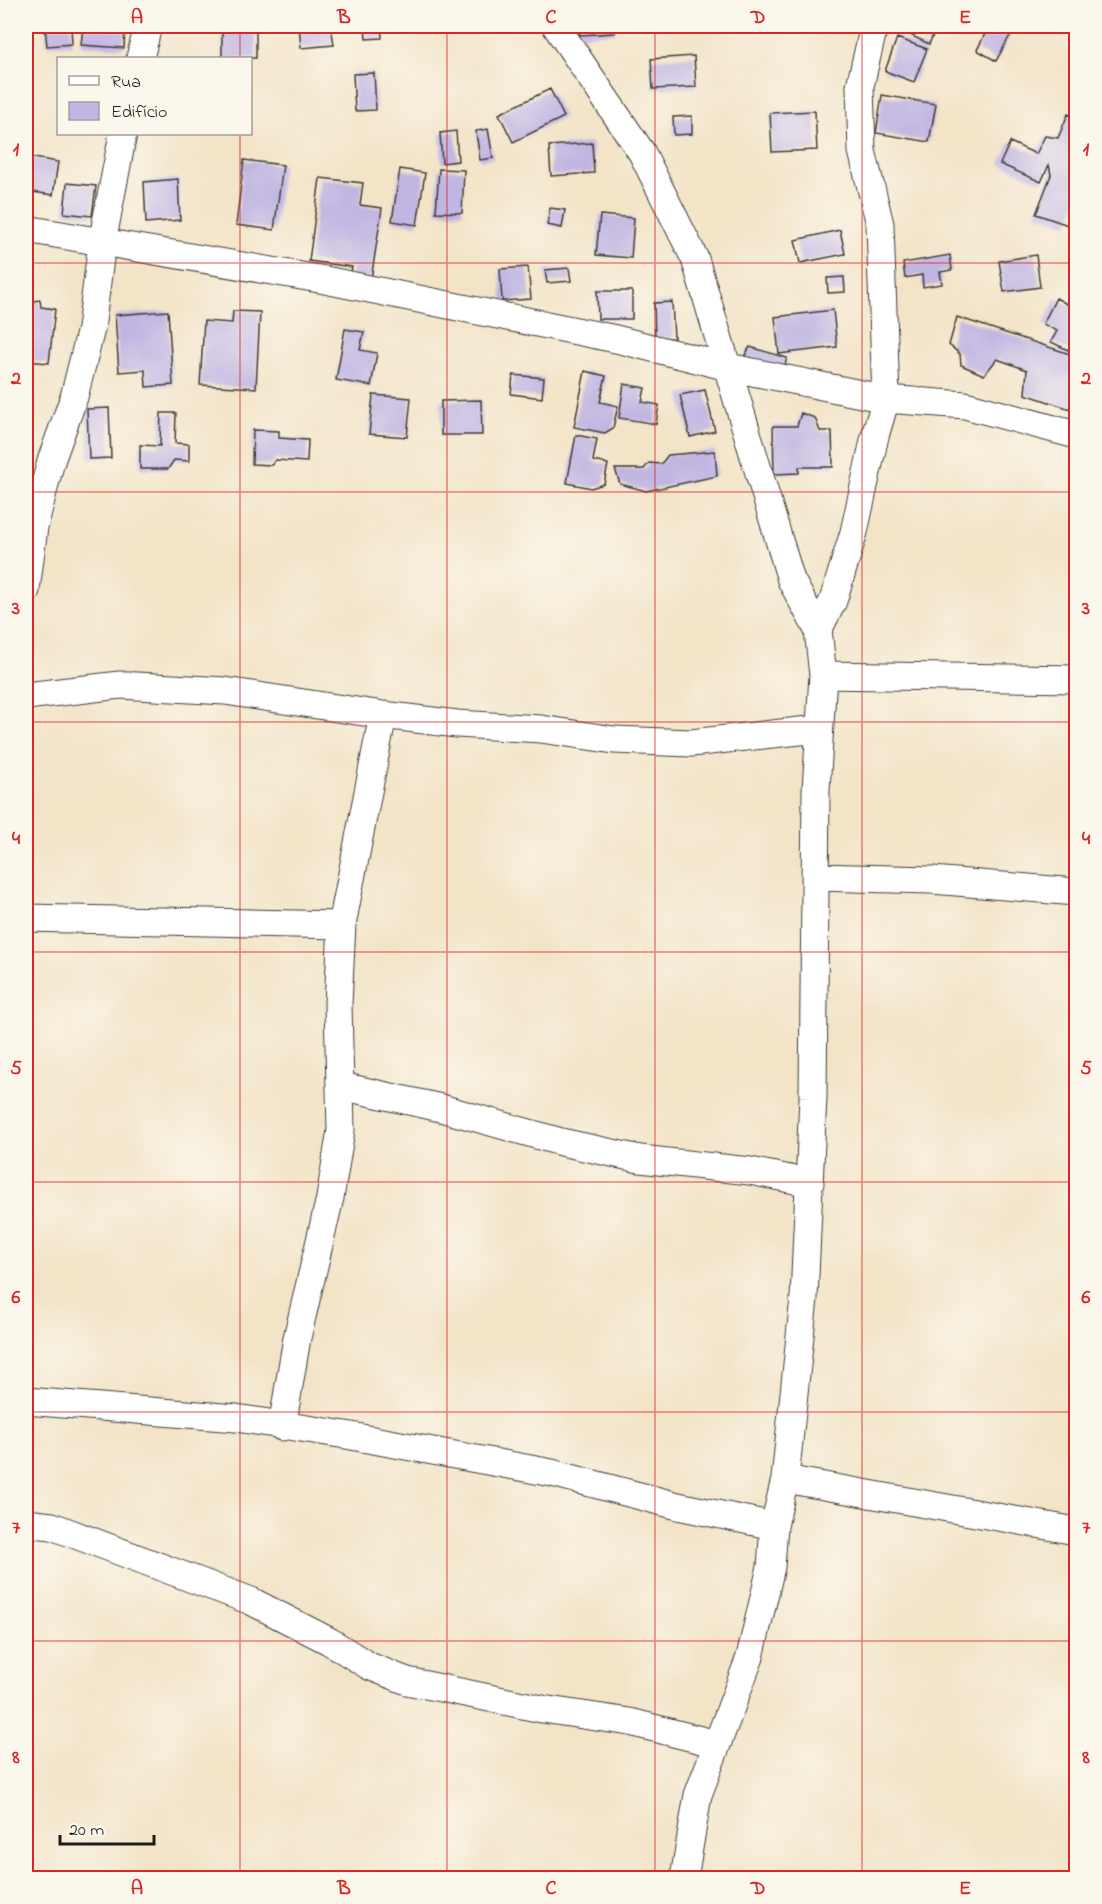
<svg xmlns="http://www.w3.org/2000/svg" width="1102" height="1904" viewBox="0 0 1102 1904" font-family="'Indie Flower',sans-serif">
<style>
.building{fill:#c1b6e2}
.lines{fill:none;stroke-linecap:round;stroke-linejoin:round}
.street-casing{stroke:#3c3a36;stroke-width:29}
.street{stroke:#fff;stroke-width:27}
.grid{fill:none;stroke:#d62828;stroke-width:1.5;stroke-opacity:0.55}
.neatline{fill:none;stroke:#d62828;stroke-width:2}
.grid-label{font-size:20px;text-anchor:middle;font-weight:bold;fill:#d62828}
</style>
<rect width="100%" height="100%" fill="#fbf7ec"/>
<filter id="ink" filterUnits="userSpaceOnUse"><feTurbulence type="fractalNoise" baseFrequency=".0167" numOctaves="2"/><feDisplacementMap in="SourceGraphic" scale="12" xChannelSelector="R" yChannelSelector="G"/><feConvolveMatrix kernelMatrix="1 2 1 2 8 2 1 2 1" color-interpolation-filters="sRGB"/></filter>
<filter id="wash" filterUnits="userSpaceOnUse"><feTurbulence type="fractalNoise" baseFrequency=".008" numOctaves="4" result="noise"/><feDisplacementMap in="SourceGraphic" scale="24" xChannelSelector="R" yChannelSelector="G"/><feGaussianBlur stdDeviation="1.35" result="paint"/><feColorMatrix in="noise" values="0 0 0 0 0 0 0 0 0 0 0 0 0 0 0 0 0 1.4 0 .05"/><feComposite in="paint" operator="in"/></filter>
<g filter="url(#wash)">
<rect width="100%" height="100%" fill="#f3e4c8"/>
<g id="blocks">
<!-- building -->
<path class="building" d="M45,26h26l1,18 -25,2z
M299,26h32l3,19 -33,3z
M365,26h16l1,12 -16,1z
M579,26h35l1,7 -35,2z
M912,26h25l-8,18 -21,-10z
M989,26l22,8 -15,27 -19,-11z
M83,27l42,3 -1,18 -43,-3z
M222,30h34v28h-34z
M897,38l30,11 -13,33 -29,-11z
M694,56l2,31 -43,2 -2,-30z
M374,73l2,37 -21,1 -2,-37z
M550,89l14,28 -51,25 -14,-28z
M882,95l54,9 -7,38 -53,-9z
M815,111l2,39 -45,2 -2,-39z
M1068,114l8,4v84l-8,23 -32,-11 15,-39 -2,-10 -8,17 -41,-18 10,-22 26,12 9,-18 13,2z
M692,116v18l-18,1 -1,-18z
M488,129l5,29 -13,2 -4,-29z
M456,131l2,30 -16,2 -2,-30z
M592,143l2,30 -43,3 -2,-30z
M28,157l30,5 -5,33 -27,-4z
M244,160l39,5 -9,65 -38,-5z
M400,169l25,4 -8,52 -25,-4z
M439,169l25,1 -2,43 -26,-1z
M320,178l43,5 -3,22 22,3 -11,72 -21,-3 2,-10 -43,-6z
M178,179l2,41 -34,3 -2,-41z
M67,183l29,3 -4,30 -28,-3z
M550,208l15,2 -3,18 -15,-3z
M600,215l34,3 -3,40 -35,-3z
M840,230l5,24 -45,9 -5,-23z
M950,255l2,15 -12,2 2,12 -19,3 -1,-12 -17,3 -2,-15z
M1036,255l4,32 -36,5 -5,-31z
M528,267l3,32 -29,2 -2,-32z
M569,268l2,13 -24,2 -2,-13z
M844,277l1,15 -17,1 -1,-15z
M597,291h35v28h-34z
M1056,298l20,11v30l-2,-1 -6,12 -17,-8 6,-11 -14,-7z
M40,300l1,7 14,2 -6,54 -23,-2v-59z
M672,302l2,36 -19,1 -1,-36z
M833,310l4,37 -58,7 -4,-37z
M168,311l5,74 -27,2 -1,-17 -26,2 -4,-57z
M233,311l27,1 -4,76 -56,-3 4,-64 28,2z
M957,317l119,39 -3,15 3,1v39l-51,-17 2,-24 -30,-11 -13,16 -23,-10 -1,-11 -11,-9z
M345,329l19,3 -4,18 17,3 -6,33 -35,-6z
M750,347l37,11 -6,19 -42,-12z
M585,371l21,5 -6,26 18,4 -5,22 -8,5 -31,-6z
M513,375l31,3 -2,20 -31,-4z
M624,384l21,4 -3,14 17,3 -3,19 -37,-6z
M705,390l10,41 -25,6 -10,-42z
M373,395l38,3 -4,39 -38,-3z
M481,400l1,35h-41v-34z
M109,408l2,50 -22,1 -2,-50z
M161,413h15l-1,30 14,1v17l-15,-1 -6,9h-28v-24l20,1z
M801,413l14,5 5,13h12l1,36h-34v6l-25,1 -1,-48h24z
M253,430l26,1v7l29,2 -1,22 -32,-2 -3,5 -20,-1z
M576,435l21,4 -4,22 15,3 -4,20 -13,4 -24,-5z
M715,451l2,25 -71,15 -26,-7 -5,-15h29l5,-6 12,1 7,-9z"/>
</g>
</g>
<g filter="url(#ink)">
<use href="#blocks" fill-opacity="0" stroke="#3c3a36" stroke-width="1.5"/>
<g class="lines">
<defs>
<path id="street" d="M556,26l86,127 53,106 96,321 27,50
M140,58l8,-32
M26,229l299,51 291,59 112,28 158,32 79,6 111,30
M26,590l8,-63 17,-66 23,-64 17,-68 11,-86 21,-109
M823,675l253,4
M26,696l94,-11 105,6 158,24 74,9 84,5 73,11 77,3 127,-14
M815,877l117,3 144,12
M26,918l316,7
M341,1086l100,22 120,34 79,17 110,12 60,12
M26,1401l210,17 110,17 206,38 126,33 96,20
M282,1427l15,-89 33,-140 11,-68 -3,-126 4,-79 41,-210
M785,1479l291,52
M26,1523l26,3 199,75 78,40 40,25 38,15 135,28 88,13 87,22
M684,1878l14,-83 52,-138 21,-90 3,-41 11,-47 19,-181 9,-201 3,-307 7,-115 -5,-45 15,-29 21,-69 21,-96 11,-37 -6,-175 -18,-73 -2,-65 14,-60"/>
</defs>
<!-- street casing -->
<use href="#street" class="street-casing"/>
<!-- street -->
<use href="#street" class="street"/>
</g>
</g>
<!-- grid -->
<path class="grid" d="M240,26v32M447,26v1852M655,26v1852M862,26v1852M240,134v1744M26,263h1050M26,492h1050M26,722h1050M26,952h1050M26,1182h1050M26,1412h1050M26,1641h1050"/>
<!-- margin -->
<rect width="1102" height="1904" fill="none" stroke="#fbf7ec" stroke-width="66"/>
<!-- legend -->
<rect x="57" y="57" width="195" height="78" fill="#fbf7ec" stroke="#a29f99" stroke-width="1.5"/>
<rect x="69" y="76" width="30" height="9" fill="#ffffff" stroke="#a29f99" stroke-width="1.5"/>
<text x="111" y="87" font-size="18" fill="#1c1c1c">Rua</text>
<rect x="69" y="102" width="30" height="18" fill="#c1b6e2" stroke="#a29f99" stroke-width="1.5"/>
<text x="111" y="117" font-size="18" fill="#1c1c1c">Edifício</text>
<!-- scale -->
<path d="M60 1835v9h94v-9" fill="none" stroke="#1c1c1c" stroke-width="3"/>
<text x="69" y="1835" font-size="18" fill="#1c1c1c" stroke="#fbf7ec" stroke-width="4.5" paint-order="stroke">20 m</text>
<rect x="33" y="33" width="1036" height="1838" class="neatline"/>
<g class="grid-label">
<text x="137" y="23">A</text>
<text x="344" y="23">B</text>
<text x="551" y="23">C</text>
<text x="758" y="23">D</text>
<text x="965" y="23">E</text>
<text x="16" y="155">1</text>
<text x="1086" y="155">1</text>
<text x="16" y="384">2</text>
<text x="1086" y="384">2</text>
<text x="16" y="614">3</text>
<text x="1086" y="614">3</text>
<text x="16" y="844">4</text>
<text x="1086" y="844">4</text>
<text x="16" y="1074">5</text>
<text x="1086" y="1074">5</text>
<text x="16" y="1303">6</text>
<text x="1086" y="1303">6</text>
<text x="16" y="1533">7</text>
<text x="1086" y="1533">7</text>
<text x="16" y="1763">8</text>
<text x="1086" y="1763">8</text>
<text x="137" y="1894">A</text>
<text x="344" y="1894">B</text>
<text x="551" y="1894">C</text>
<text x="758" y="1894">D</text>
<text x="965" y="1894">E</text>
</g>
</svg>
